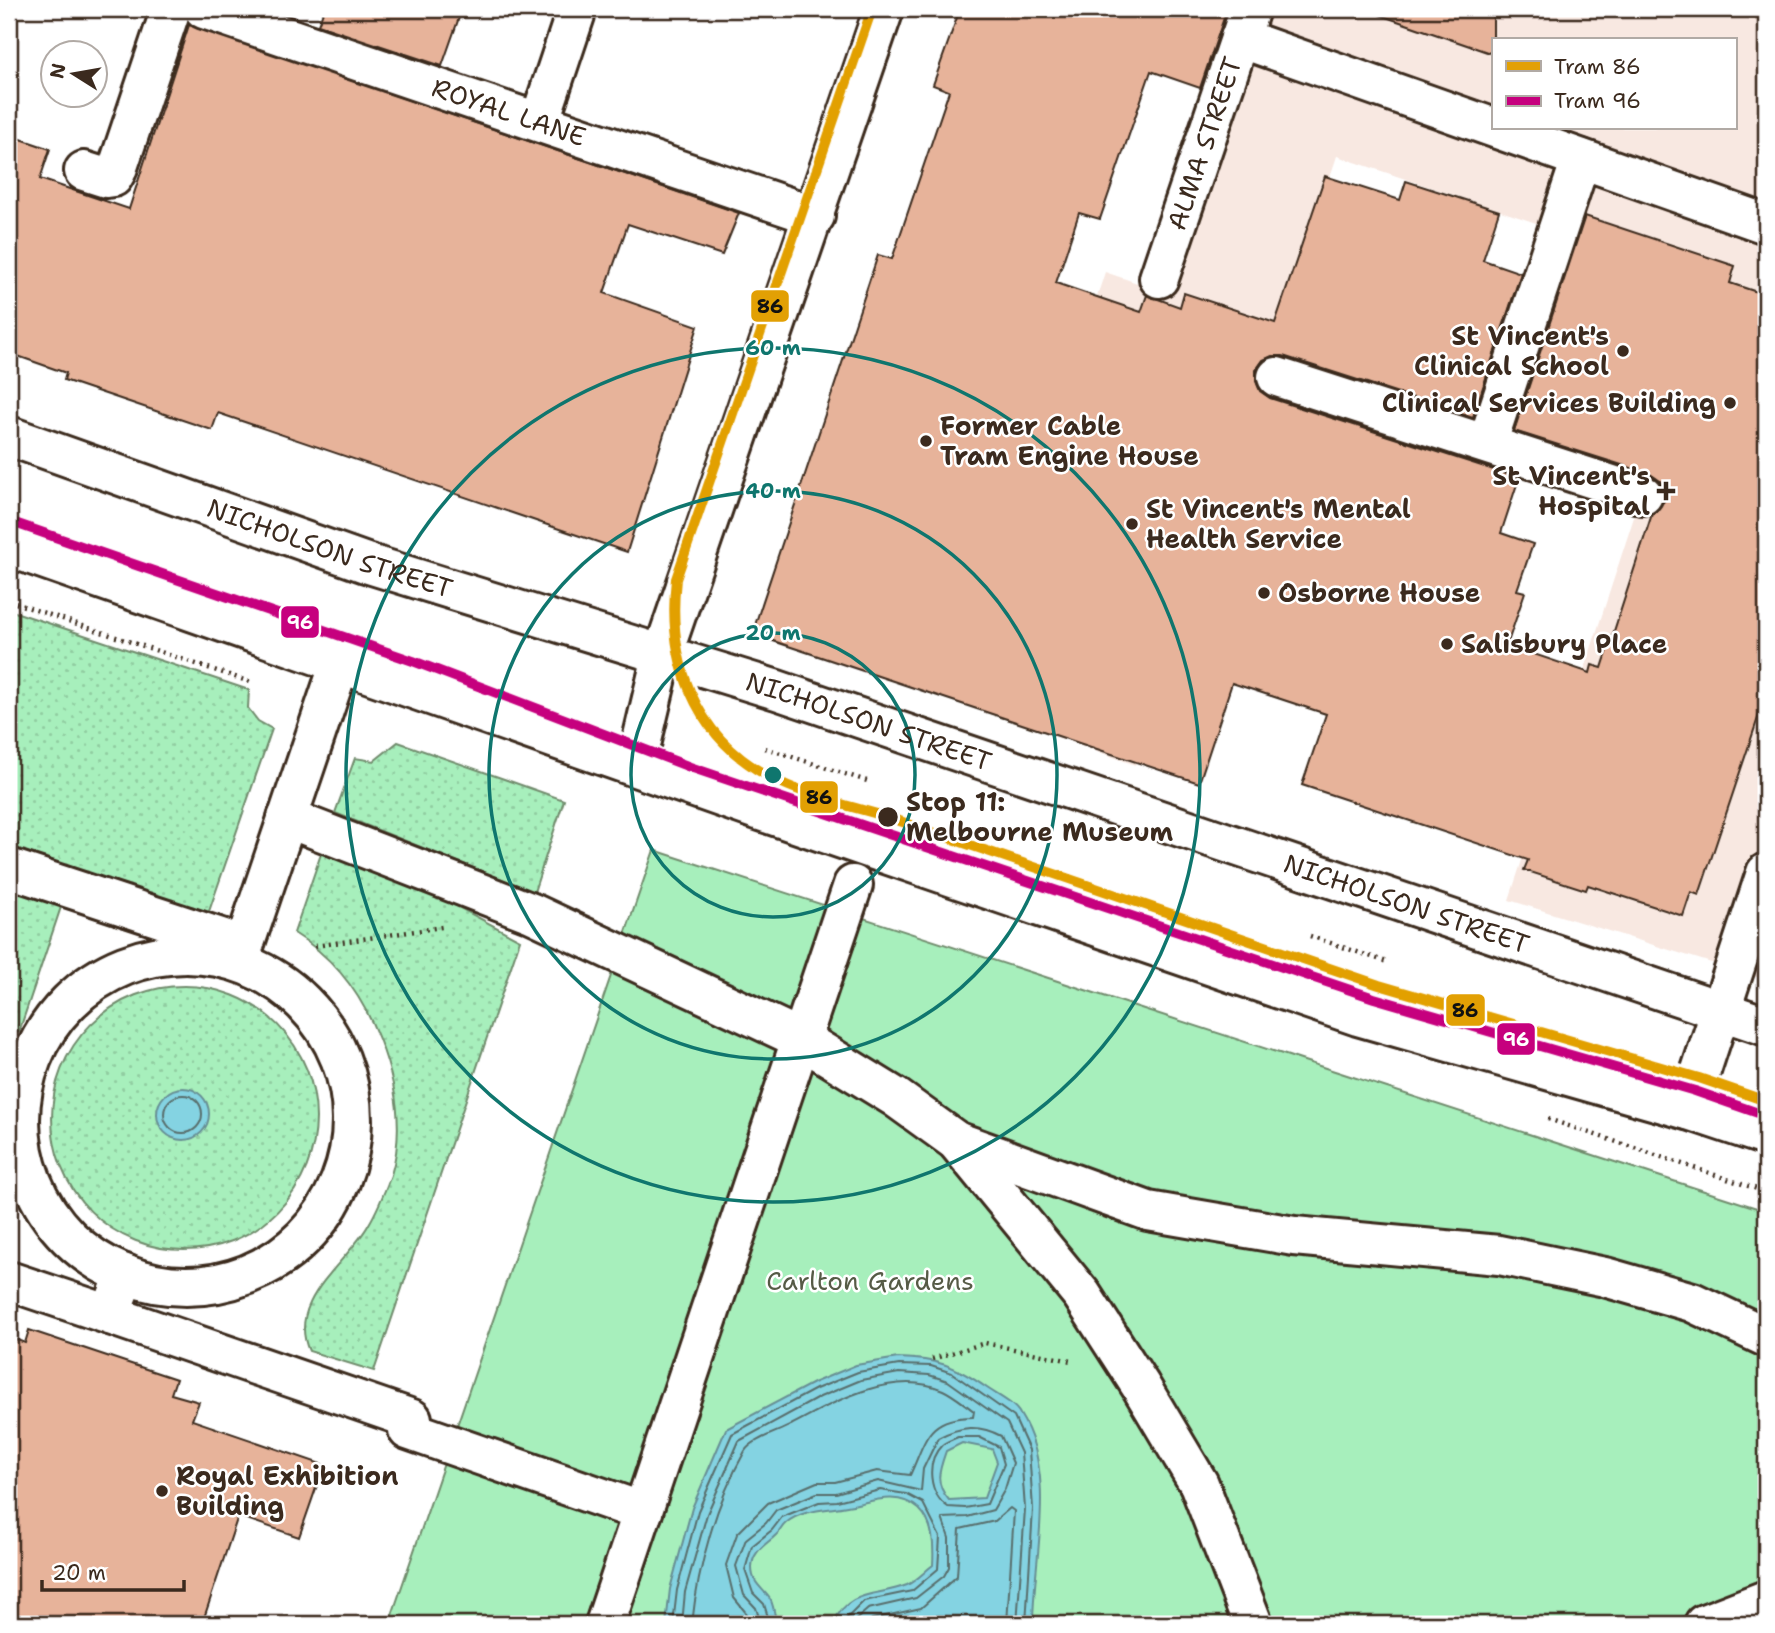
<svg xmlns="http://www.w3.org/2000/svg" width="1775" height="1633" viewBox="0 0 1775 1633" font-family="'Shantell Sans',sans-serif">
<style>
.built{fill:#f8e8e1;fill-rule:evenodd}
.grass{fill:url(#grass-dots);stroke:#718c6d;stroke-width:2}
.park{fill:#a7efbc;stroke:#718c6d;stroke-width:2}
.water{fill:#84d3e2;stroke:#678f94;stroke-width:2;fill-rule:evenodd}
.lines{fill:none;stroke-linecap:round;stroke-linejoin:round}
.shore{stroke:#586e6c;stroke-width:2}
.building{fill:#e7b39a;stroke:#3b2a1e;stroke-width:2}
.minor-casing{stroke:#3b2a1e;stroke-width:44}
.major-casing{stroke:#3b2a1e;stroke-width:44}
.path{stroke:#3b2a1e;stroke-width:4.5;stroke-dasharray:2 5;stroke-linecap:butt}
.minor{stroke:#fff;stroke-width:38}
.major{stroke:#fff;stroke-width:38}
.tram-1-casing{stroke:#fff;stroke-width:16}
.tram-2-casing{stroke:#fff;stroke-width:16}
.tram-1{stroke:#e2a004;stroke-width:10}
.tram-2{stroke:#c6007e;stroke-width:10}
.ring{fill:none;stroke:#0f766e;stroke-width:3.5}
.poi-dot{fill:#3b2a1e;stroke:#fff;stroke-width:2.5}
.labels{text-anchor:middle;stroke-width:5;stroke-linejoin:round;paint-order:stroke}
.street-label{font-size:26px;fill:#3b2a1e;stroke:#fff}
.poi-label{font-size:26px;font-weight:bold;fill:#3b2a1e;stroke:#fff;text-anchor:start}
.stop-label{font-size:26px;font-weight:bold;fill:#3b2a1e;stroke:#fff;text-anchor:start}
.park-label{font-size:26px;fill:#565b46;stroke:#fff}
.centre{fill:#0f766e;stroke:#fff;stroke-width:3.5}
.ring-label{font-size:21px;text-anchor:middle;font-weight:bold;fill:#0f766e;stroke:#fff;stroke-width:5;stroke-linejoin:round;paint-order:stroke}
.line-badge{stroke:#fff;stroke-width:2.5}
.badge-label{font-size:19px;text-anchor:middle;font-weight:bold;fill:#fff}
.pale-badge-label{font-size:19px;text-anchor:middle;font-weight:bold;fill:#111}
</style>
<defs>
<pattern id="grass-dots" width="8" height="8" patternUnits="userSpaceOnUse" patternTransform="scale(1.75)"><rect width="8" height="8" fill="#a7efbc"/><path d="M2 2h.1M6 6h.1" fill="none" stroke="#91cda1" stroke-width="1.8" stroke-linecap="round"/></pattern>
</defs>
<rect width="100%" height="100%" fill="#fff"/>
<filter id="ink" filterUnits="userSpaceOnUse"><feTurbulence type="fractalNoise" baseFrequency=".0143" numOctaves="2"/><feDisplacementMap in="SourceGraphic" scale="14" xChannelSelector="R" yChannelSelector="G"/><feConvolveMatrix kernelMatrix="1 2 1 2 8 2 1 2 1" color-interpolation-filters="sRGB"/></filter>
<g filter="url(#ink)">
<!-- built -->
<path class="built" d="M1251,9h515v971l-257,-80 126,-386 -137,-45 74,-234 -235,-79 -202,609 -171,-62 141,-431 50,17zM1493,40h242v88h-242z"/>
<!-- grass -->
<path class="grass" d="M9,610l240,80 -1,18 10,13 14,8 -66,191 -197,-67z
M398,742l166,58 -30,92 -199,-79 20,-55 19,3z
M322,851l127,51 71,38 -146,431 -65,-20c-23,-51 38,-87 60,-127 9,-15 16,-33 22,-49 14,-46 5,-93 -12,-136 -17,-44 -44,-81 -85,-106z
M9,879l55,19 -45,134 -10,-3z
M52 1118a132 132 0 1 1 264 0a132 132 0 1 1-264 0Z"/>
<!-- park -->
<path class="park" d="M654,850l1112,361v413h-1377z"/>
<!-- water -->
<path class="water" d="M157 1114a26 26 0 1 1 52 0a26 26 0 1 1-52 0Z
M898,1358c40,1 56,7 89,30 10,7 27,15 33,26 38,60 13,144 13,210h-200c16,-36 44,-27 74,-39 9,-4 18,-14 26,-20 1,-18 1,-42 -14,-56 -22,-19 -48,-7 -72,-3 -20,4 -44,3 -61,17 -4,3 -6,9 -10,12 -10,10 -24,16 -24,33 0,16 12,21 18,31 5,8 3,18 9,25h-113l4,-35 22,-81 34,-79 87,-46 43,-18zM962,1443l30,6 5,13 -13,36 -35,2c-15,-17 -10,-29 -3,-49z"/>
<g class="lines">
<!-- shore -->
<path class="shore" d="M164 1114a19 19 0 1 1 38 0a19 19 0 1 1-38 0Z
M958,1437h21l20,10 5,17 -17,40 -22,4 -17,-1c-19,-12 -23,-45 -6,-62 4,-3 11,-6 16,-8z
M673,1624l4,-34 21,-79 34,-77 84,-45 42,-17 41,-7 32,1 21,7 62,44 15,33 4,59 -7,115
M682,1624l3,-32 22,-78 32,-73 81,-44 41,-17 38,-7 30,2 19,6 59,42 14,30 4,56 -8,115
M692,1624c6,-57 24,-122 53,-173 7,-12 34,-19 46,-26 43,-23 102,-57 152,-35 11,5 21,14 31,21l-1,6c-47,0 -47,24 -63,58l-33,-4 -42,11h-18l-49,21 -31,31 -11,31 8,33 13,16 3,10
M761,1624l-5,-16 -12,-13 -8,-29 10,-27 20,-16 10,-13 41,-17h19l42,-12 43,10 2,-22 15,-31c22,-12 41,-14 63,-2l12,27 -8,26 -12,21 -26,7 -25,1 7,20v29l-5,9 -28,22 -48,11 -17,15
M770,1624l-6,-20 -11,-11 -8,-23 7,-24 20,-16 10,-13 37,-15 18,-1 43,-11 26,4 17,9 17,34 -2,32 -26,22 -48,10 -23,23
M866,1624l6,-5 49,-11 36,-32 3,-47 35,-8 15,-13 4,3 -7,113"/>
</g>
<!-- building -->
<path class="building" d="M324,9h138l-20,57 -124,-41z
M960,9h267l-27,79 -49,-17 -51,148 -21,-6 -23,70 85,29 6,-17 33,12 4,-14 91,30 50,-147 75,24 6,-19 93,30 -16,49 38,13 -48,144 -190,-61h-11l-9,4 -7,10v11l4,10 10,7 249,80 -18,55 32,11 -16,46 8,2 -18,53 83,28 2,-8 10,3 50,-154 12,-13v-11l-4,-9 -10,-7 -136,-43 71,-215 150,50 -5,17 36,12v399l-67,201 -8,-3 -8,24 -95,-31 -2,5 -62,-20 4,-10 -226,-75 24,-71 -94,-31 -33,100 -447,-149 126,-379 14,4 57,-168 -16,-6z
M1381,9h112v45l-113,-39z
M189,25l550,188 -17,42 -94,-31 -24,69 94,33 -71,226 -409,-139 -6,17 -148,-50 2,-7 -57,-20v-218l41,14 -10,30 89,30z
M29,1330l147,49 -5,15 28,8 -7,18 132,45 -25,72 -61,-21 -36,108h-193v-287l16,6z"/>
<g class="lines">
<defs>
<g id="minor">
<path id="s1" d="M204,9l611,207"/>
<path d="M1240,38l526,186"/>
<path d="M540,120l37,-111"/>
<path d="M84,171l22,7 7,-1 4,-7 54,-161"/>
<path id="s2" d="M1159,278l91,-269"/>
<path d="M1277,377l366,118"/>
<path d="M1487,444l94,-285"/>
<path d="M662,656l222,-647"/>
<path d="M287,818l245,95 269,126 94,58 61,44 126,154 58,90 59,99 54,140"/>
<path d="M9,868l224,74"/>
<circle cx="186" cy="1120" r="166"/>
<path d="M239,961l101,-298"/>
<path d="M1688,1110l78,-237"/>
<path d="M956,1141l192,70 146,25 205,19 106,22 87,25 74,35"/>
<path d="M125,1274l-15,41 302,104"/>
<path d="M9,1281l101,34"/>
<path d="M408,1430l235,82"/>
<path d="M605,1624l248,-739"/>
<path d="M1704,1624l62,-24"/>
</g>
<g id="major">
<path id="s3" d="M9,436l357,127 411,127 989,336"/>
<path d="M9,547l743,261 606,208 330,94 78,26"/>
<path d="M636,766l26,-110"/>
</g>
</defs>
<!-- minor casing -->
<use href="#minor" class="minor-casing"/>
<!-- major casing -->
<use href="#major" class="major-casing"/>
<!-- path -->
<path class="path" d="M9,601l244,82
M765,748l105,34
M1310,936l77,26
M315,946l127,-19
M1548,1119l218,73
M932,1359l53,-16 86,18"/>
<!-- minor -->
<use href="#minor" class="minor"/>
<!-- major -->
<use href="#major" class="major"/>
<defs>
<path id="tram-1" d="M872,9l-196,570c-9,80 17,155 90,196 38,21 81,30 122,42l491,168 320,93 67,23"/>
<path id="tram-2" d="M9,521l404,140 277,106 684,231 321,93 66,23"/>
</defs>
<!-- tram-1 casing -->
<use href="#tram-1" class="tram-1-casing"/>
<!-- tram-2 casing -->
<use href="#tram-2" class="tram-2-casing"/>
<!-- tram-1 -->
<use href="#tram-1" class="tram-1"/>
<!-- tram-2 -->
<use href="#tram-2" class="tram-2"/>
</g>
</g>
<!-- distance rings -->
<g class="ring">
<circle cx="773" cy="775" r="142"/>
<circle cx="773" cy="775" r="284"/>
<circle cx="773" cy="775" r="427"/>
</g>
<!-- markers -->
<g class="poi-dot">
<circle cx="1623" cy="351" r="7"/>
<circle cx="1730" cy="403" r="7"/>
<circle cx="926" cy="441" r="7"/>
<path d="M1662.5 480.5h7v7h7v7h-7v7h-7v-7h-7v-7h7z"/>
<circle cx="1132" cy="524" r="7"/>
<circle cx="1264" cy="593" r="7"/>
<circle cx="1447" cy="644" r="7"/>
<circle cx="888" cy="817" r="11"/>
<circle cx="162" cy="1491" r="7"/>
</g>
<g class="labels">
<!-- street labels -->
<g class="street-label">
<text dy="9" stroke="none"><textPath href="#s1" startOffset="322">ROYAL LANE</textPath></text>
<text dy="9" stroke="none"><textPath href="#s2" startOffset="142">ALMA STREET</textPath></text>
<text dy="9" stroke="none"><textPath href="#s3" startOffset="340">NICHOLSON STREET</textPath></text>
<text dy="9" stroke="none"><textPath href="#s3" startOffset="906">NICHOLSON STREET</textPath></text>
<text dy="9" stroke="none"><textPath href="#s3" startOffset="1474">NICHOLSON STREET</textPath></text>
</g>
<!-- poi labels -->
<g class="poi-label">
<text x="1609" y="345" text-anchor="end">St Vincent's<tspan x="1609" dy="30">Clinical School</tspan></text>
<text x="1716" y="412" text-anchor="end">Clinical Services Building</text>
<text x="940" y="435">Former Cable<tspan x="940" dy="30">Tram Engine House</tspan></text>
<text x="1650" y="485" text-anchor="end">St Vincent's<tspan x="1650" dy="30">Hospital</tspan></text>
<text x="1146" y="518">St Vincent's Mental<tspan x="1146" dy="30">Health Service</tspan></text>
<text x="1278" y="602">Osborne House</text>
<text x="1461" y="653">Salisbury Place</text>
<text x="176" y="1485">Royal Exhibition<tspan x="176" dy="30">Building</tspan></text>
</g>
<!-- stop labels -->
<g class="stop-label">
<text x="906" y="811">Stop 11:<tspan x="906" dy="30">Melbourne Museum</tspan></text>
</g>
<!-- park labels -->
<g class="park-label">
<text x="870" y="1290">Carlton Gardens</text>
</g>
</g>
<circle cx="773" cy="775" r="10" class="centre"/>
<g class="ring-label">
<text x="773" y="355">60 m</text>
<text x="773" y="498">40 m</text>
<text x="773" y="640">20 m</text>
</g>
<g class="line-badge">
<rect x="750" y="289" width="40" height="34" rx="7" fill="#e2a004"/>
<rect x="280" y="605" width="40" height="34" rx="7" fill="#c6007e"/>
<rect x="799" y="780" width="40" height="34" rx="7" fill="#e2a004"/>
<rect x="1445" y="993" width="41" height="34" rx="7" fill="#e2a004"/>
<rect x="1496" y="1022" width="40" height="34" rx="7" fill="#c6007e"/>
</g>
<g class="badge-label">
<text x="300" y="629">96</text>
<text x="1516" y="1046">96</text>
</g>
<g class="pale-badge-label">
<text x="770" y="313">86</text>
<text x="819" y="804">86</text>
<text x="1465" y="1017">86</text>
</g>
<!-- margin -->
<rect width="1775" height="1633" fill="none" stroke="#fff" stroke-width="35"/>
<rect x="18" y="18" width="1740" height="1598" fill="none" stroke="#3b2a1e" stroke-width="2.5" filter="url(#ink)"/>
<!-- legend -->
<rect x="1492" y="38" width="245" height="91" fill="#ffffff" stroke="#b1aaa5" stroke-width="2"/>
<rect x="1506" y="61" width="35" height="10" fill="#e2a004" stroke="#b1aaa5" stroke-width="2"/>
<text x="1554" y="74" font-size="21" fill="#3b2a1e">Tram 86</text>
<rect x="1506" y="96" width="35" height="10" fill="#c6007e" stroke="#b1aaa5" stroke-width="2"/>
<text x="1554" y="108" font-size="21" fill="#3b2a1e">Tram 96</text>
<!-- north arrow -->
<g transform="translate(74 74) rotate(281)"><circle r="33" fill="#ffffff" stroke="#b1aaa5" stroke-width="2"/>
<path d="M0-5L12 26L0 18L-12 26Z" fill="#3b2a1e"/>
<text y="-10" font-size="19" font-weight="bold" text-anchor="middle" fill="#3b2a1e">N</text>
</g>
<!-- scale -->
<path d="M42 1580v10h142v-10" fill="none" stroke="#3b2a1e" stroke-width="3.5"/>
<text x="52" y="1580" font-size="21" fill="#3b2a1e" stroke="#ffffff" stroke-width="5" paint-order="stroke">20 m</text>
</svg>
